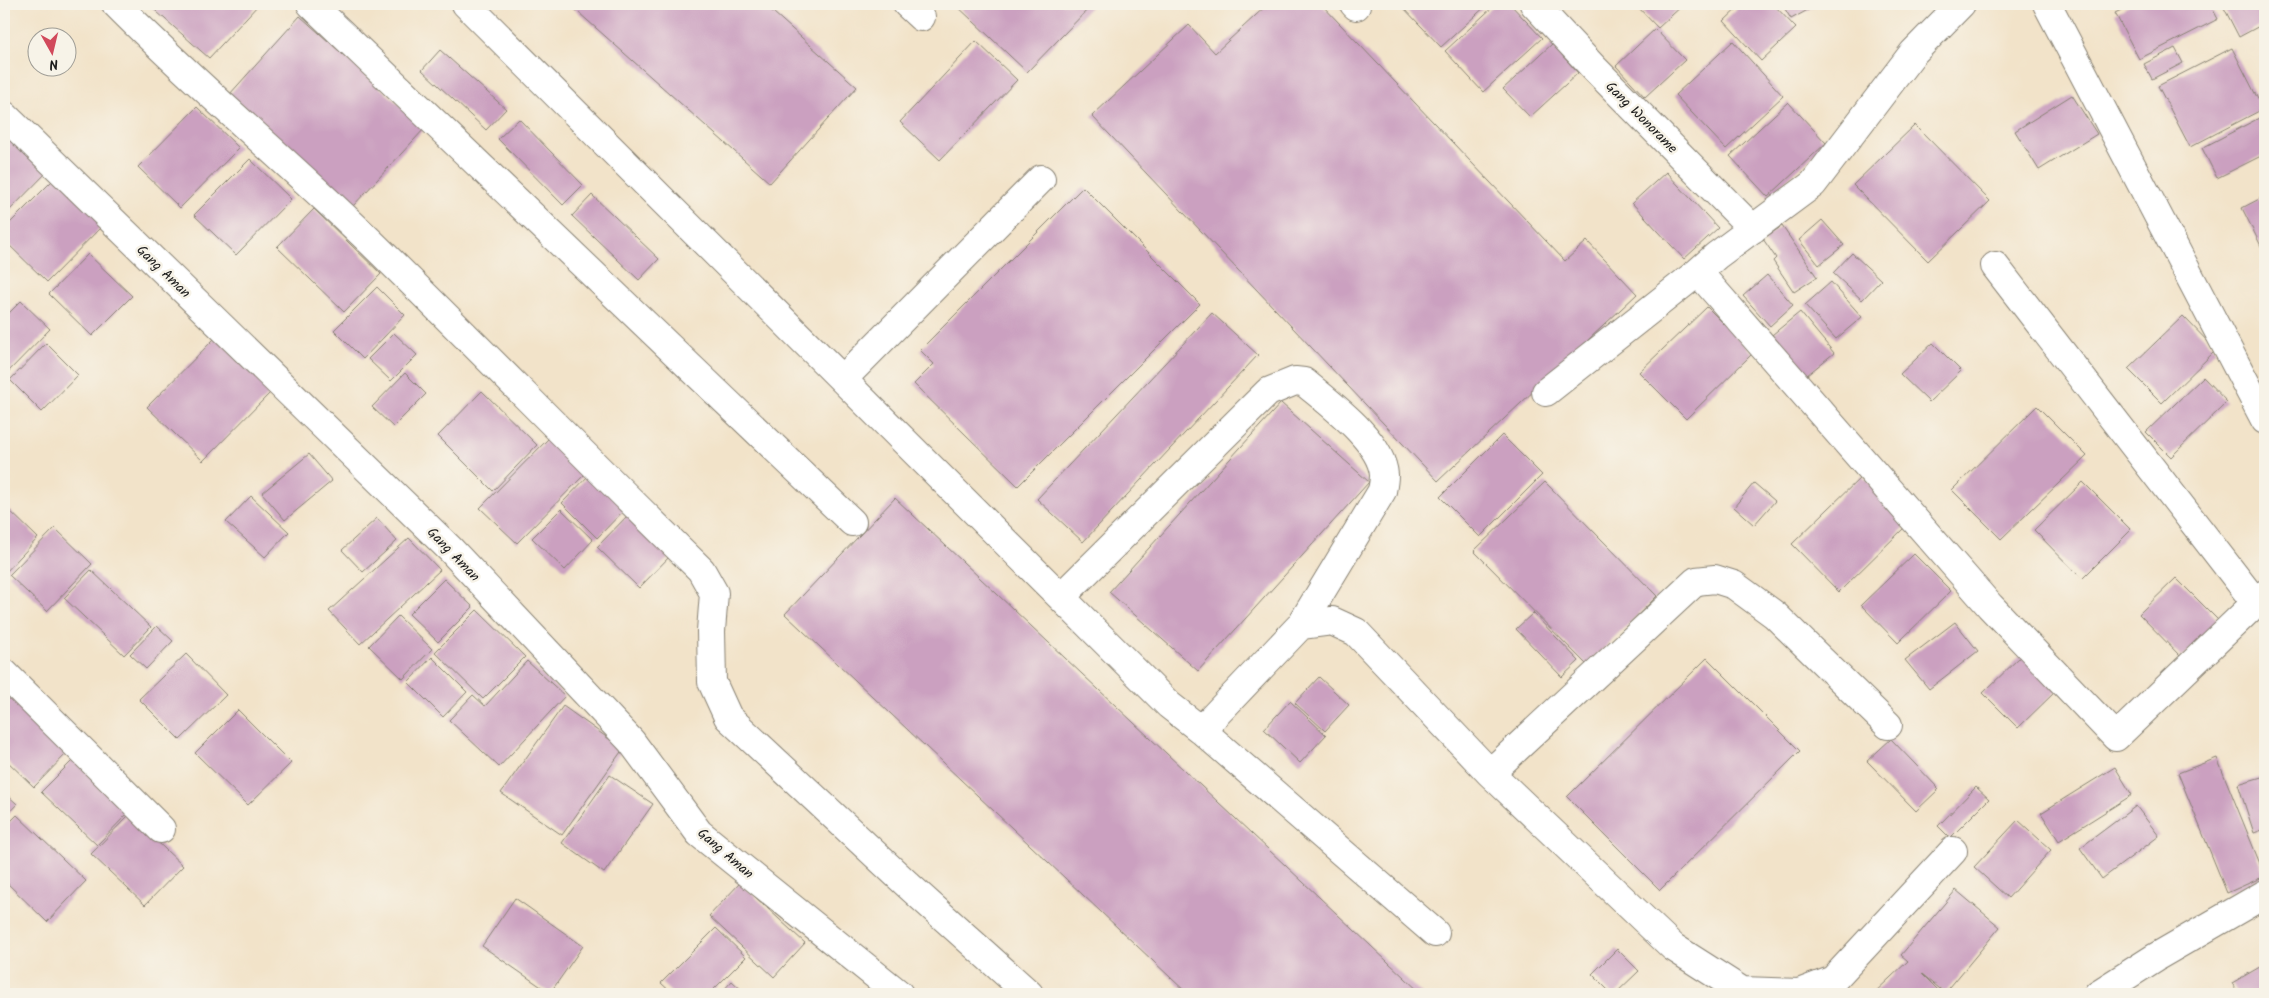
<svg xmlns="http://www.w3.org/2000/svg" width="2269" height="998" viewBox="0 0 2269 998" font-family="Kalam,sans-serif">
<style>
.building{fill:#cba0c0}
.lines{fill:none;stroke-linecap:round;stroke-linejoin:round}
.minor-casing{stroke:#878072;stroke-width:30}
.minor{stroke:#fff;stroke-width:28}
.labels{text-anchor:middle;stroke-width:5;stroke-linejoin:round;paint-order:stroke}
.street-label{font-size:14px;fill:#1c1c1c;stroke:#f7f3e8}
</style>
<rect width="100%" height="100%" fill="#f7f3e8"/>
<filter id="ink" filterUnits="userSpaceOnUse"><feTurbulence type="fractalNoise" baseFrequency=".02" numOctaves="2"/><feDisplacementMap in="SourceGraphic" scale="10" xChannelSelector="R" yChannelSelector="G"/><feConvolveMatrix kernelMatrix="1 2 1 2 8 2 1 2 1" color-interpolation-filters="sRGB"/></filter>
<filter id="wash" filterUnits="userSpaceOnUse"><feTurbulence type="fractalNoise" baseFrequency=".0096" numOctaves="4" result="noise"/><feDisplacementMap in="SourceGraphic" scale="20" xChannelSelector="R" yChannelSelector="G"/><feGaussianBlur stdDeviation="1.12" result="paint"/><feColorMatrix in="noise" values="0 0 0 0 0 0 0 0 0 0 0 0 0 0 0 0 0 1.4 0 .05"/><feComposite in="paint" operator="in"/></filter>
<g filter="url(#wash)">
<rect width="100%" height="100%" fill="#f2e3c9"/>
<g id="blocks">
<!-- building -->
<path class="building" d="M148,4h111l-50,54z
M569,4h195l93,83 -87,96z
M955,4h138l-66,68z
M1268,4h53l244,257 22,-20 50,53 -199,187 -346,-365 97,-91 26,28z
M1400,4h88l-47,43z
M1496,4h14l32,34 -59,54 -38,-41z
M1635,4h49l-26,24z
M1742,4h31l23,24 -35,33 -37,-40z
M1782,4h37l-28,15z
M2133,4h77l8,15 -79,40 -24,-46z
M2222,4h43v19l-26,14z
M300,16l125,112 -72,78 -124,-111z
M1655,29l30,31 -40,37 -29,-31z
M976,41l41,39 -77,80 -40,-38z
M1733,41l50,55 -57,53 -51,-54z
M1552,44l26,29 -48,44 -27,-28z
M2175,48l8,15 -31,16 -8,-15z
M2232,48l31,61 -73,38 -32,-61z
M440,50l66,59 -20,21 -64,-60z
M2072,95l25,39 -58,36 -24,-39z
M1788,102l38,41 -58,54 -38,-41z
M197,107l42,41 -59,60 -42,-41z
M2261,117l4,9v28l-48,24 -15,-30z
M519,119l64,66 -20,20 -65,-66z
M1915,125l75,76 -62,60 -75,-76z
M18,130l36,35 -50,51v-71z
M250,159l41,40 -55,56 -42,-40z
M1666,172l52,56 -34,31 -52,-56z
M57,176l48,47 -58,59 -43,-42v-11z
M1083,187l117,117 -182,182 -104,-102 20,-20 -14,-14z
M592,195l67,64 -20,21 -67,-64z
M2265,196v58l-23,-46z
M314,209l67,65 -37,38 -67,-65z
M1822,220l22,25 -25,20 -20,-25z
M1782,226l35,51 -23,15 -21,-31 3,-3 -13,-19z
M1852,253l29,27 -19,20 -29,-27z
M88,254l44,42 -40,40 -43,-42z
M1767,275l26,30 -23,21 -27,-30z
M1831,282l31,35 -26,22 -31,-34z
M377,287l28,28 -42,44 -29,-29z
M21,301l29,28 -46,47v-58z
M1707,307l46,46 -67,66 -47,-47z
M1800,312l34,41 -33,27 -34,-41z
M1212,313l46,42 -175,187 -46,-43z
M2183,316l33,34 -54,53 -34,-34z
M394,333l23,22 -26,26 -23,-22z
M216,337l56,54 -69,70 -56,-54z
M46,343l32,32 -36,37 -32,-32z
M1933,343l28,28 -32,31 -29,-28z
M405,373l21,21 -33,33 -21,-20z
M2203,377l24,25 -56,55 -25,-25z
M482,391l55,54 -44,46 -55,-55z
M1281,403l88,79 -171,189 -89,-79z
M2037,406l50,50 -86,83 -49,-49z
M552,435l36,36 -71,72 -37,-35z
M1502,435l40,40 -62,62 -40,-40z
M309,454l23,27 -47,39 -23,-27z
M592,472l36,34 -31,32 -35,-35z
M1862,476l47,47 -70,69 -47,-48z
M1545,482l112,114 -70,69 -113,-114z
M2083,482l48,48 -49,49 -48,-49z
M1754,483l21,18 -21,24 -20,-18z
M251,496l38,36 -24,25 -39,-35z
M895,498l527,496h-234l-403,-380z
M4,505l34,33 -34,36z
M561,509l32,31 -28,30 -33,-32z
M632,511l42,41 -35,36 -42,-41z
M377,518l20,23 -34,31 -21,-22z
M55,528l37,36 -45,47 -38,-36z
M409,538l31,32 -80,74 -31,-33z
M1914,554l37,37 -53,52 -37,-38z
M91,570l60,57 -27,28 -60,-57z
M2176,578l43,43 -37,37 -43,-44z
M444,579l29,28 -35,35 -29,-28z
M477,610l48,47 -42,42 -48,-47z
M1533,613l46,48 -17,16 -46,-48z
M398,616l34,33 -29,30 -34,-33z
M1955,622l23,29 -49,38 -24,-29z
M157,626l16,15 -27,28 -16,-15z
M2024,653l34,36 -40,39 -35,-35z
M186,654l40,41 -46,45 -41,-41z
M432,657l35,35 -24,25 -35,-35z
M1707,658l93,93 -140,139 -93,-93z
M527,661l38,35 -66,71 -50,-47 24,-25 12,11z
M1319,677l30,28 -24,26 -30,-28z
M11,693l59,57 -36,37 -30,-29v-58z
M1290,701l36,34 -26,28 -36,-34z
M563,706l60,43 -61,86 -61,-42z
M238,710l53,53 -43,42 -53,-52z
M1891,739l48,50 -23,22 -49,-50z
M2217,758l48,118 -38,17 -49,-120z
M74,759l55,53 -32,33 -56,-53z
M2115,767l17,28 -73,46 -18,-28z
M610,775l43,29 -49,69 -42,-30z
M2265,776v53l-11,4 -16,-49z
M1976,787l13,12 -39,39 -12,-12z
M4,792l13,12 -13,14z
M2136,806l23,30 -57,43 -22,-31z
M17,815l69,66 -39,41 -43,-42v-52z
M129,815l54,51 -38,39 -54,-51z
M2018,820l33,30 -43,48 -34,-31z
M740,883l65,60 -31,34 -65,-61z
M1956,890l44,37 -55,66 -23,-19 20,20h-69l35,-33 -7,-6z
M515,898l68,48 -33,47 -68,-47z
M716,928l30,29 -37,37h-36l-12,-11z
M1617,949l22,22 -24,23h-3l-20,-20z
M2265,964v30h-27l-6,-11z
M732,981l14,13h-26z"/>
</g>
</g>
<g filter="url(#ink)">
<use href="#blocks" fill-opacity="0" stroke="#878072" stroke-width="1"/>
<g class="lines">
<defs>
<path id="minor" d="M116,4c84,85 177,162 263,246 108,106 214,215 322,320l13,23 -3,38 1,51 16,35 181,169 120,108
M311,4l541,518
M466,4l703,701 32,25 100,-105 31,-4 24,11 134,141 183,174 69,44 57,2 34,-13 120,-129
M907,4l14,13
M1354,4l2,2
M1534,4l60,64 159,161
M1961,4l-48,49 -100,131 -97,72 -18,16 292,334 126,131 149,-143
M2047,4l218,416
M4,115l446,434 181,192 68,92 200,161
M1995,266l260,336
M843,379l198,-200
M1546,392l152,-120
M1061,597l207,-205 27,-11 9,1c25,21 78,59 80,93 0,5 -1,11 -2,16l-81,134
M4,673l157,156
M1201,730l234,203
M1490,773l206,-192 19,-2 19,6 41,30 113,110
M2098,994l58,-37 109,-63"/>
</defs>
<!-- minor casing -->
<use href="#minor" class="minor-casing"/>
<!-- minor -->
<use href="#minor" class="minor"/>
</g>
</g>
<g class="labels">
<!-- street labels -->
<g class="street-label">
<text transform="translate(1642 117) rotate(45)" y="5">Gang Wonorame</text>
<text transform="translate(164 271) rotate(44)" y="5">Gang Aman</text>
<text transform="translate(454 554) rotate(46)" y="5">Gang Aman</text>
<text transform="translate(726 853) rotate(41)" y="5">Gang Aman</text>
</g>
</g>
<!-- margin -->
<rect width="2269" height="998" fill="none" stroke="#f7f3e8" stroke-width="20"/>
<!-- north arrow -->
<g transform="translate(52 52) rotate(172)"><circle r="24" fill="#f7f3e8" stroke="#9f9d96"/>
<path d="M0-4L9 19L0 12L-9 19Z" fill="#d1495b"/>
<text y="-8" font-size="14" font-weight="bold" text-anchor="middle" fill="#1c1c1c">N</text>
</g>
</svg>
